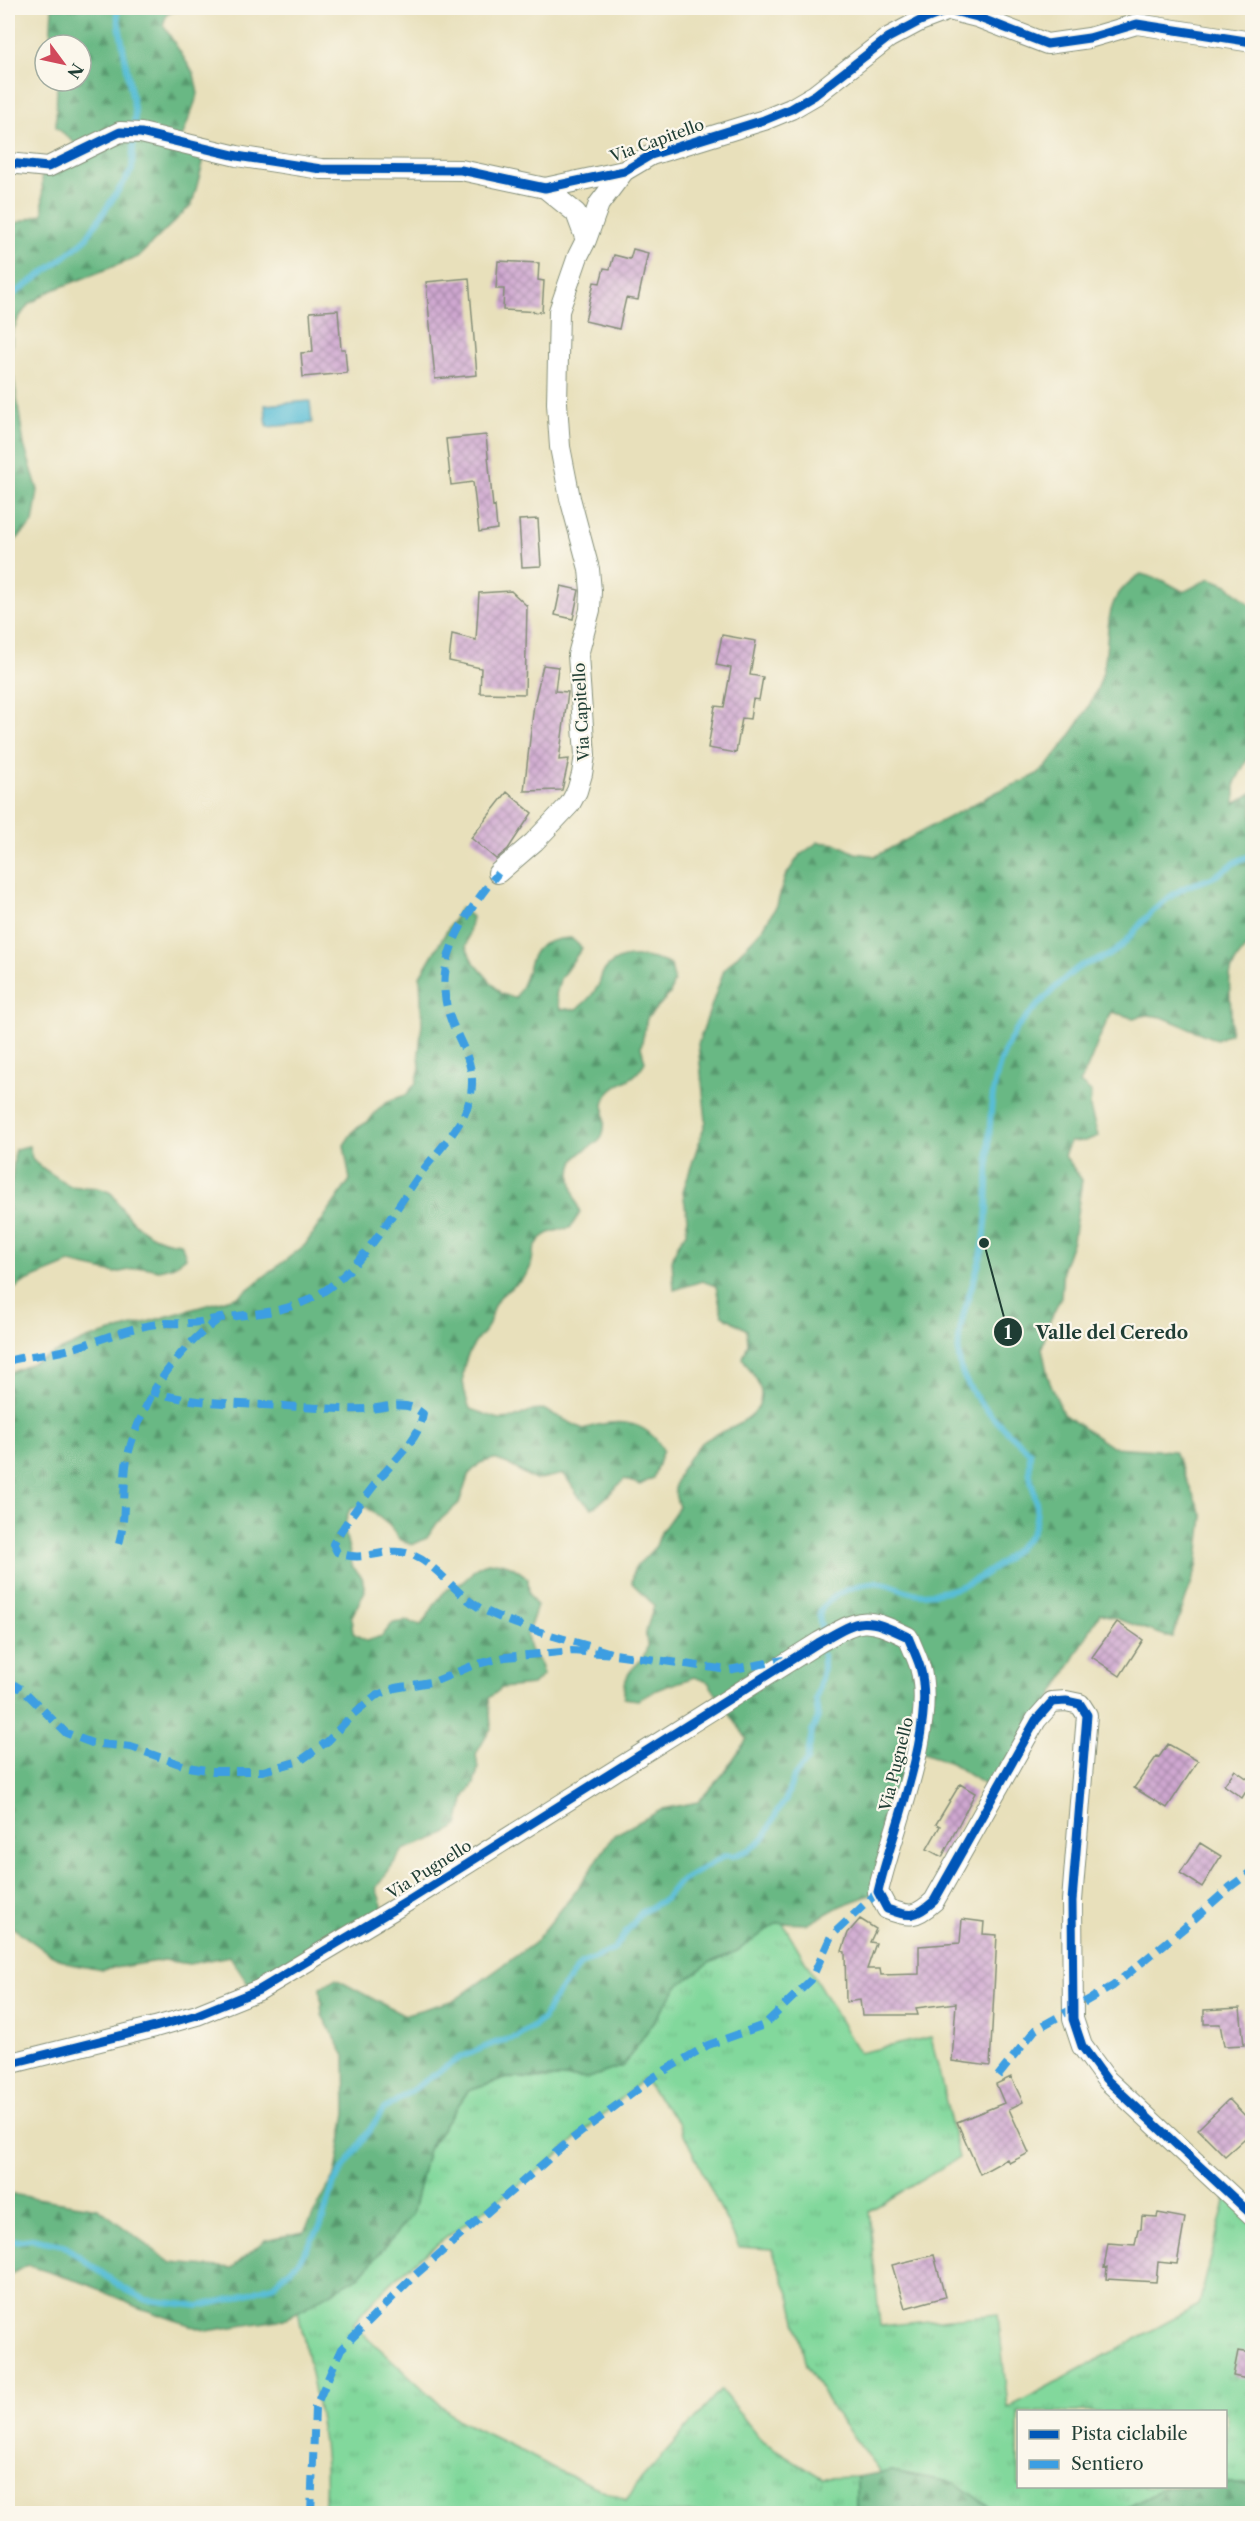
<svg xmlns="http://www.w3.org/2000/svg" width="1260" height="2521" viewBox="0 0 1260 2521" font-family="'Libre Caslon Text',serif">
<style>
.grass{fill:url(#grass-tufts);stroke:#508a68;stroke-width:1.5}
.forest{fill:url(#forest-firs);stroke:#447a5c;stroke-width:1.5}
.water{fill:#58bdd6;stroke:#3c7d85;stroke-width:1.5}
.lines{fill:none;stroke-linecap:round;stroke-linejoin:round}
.stream{stroke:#58bdd6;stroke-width:6}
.building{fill:url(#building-cross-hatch)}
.minor-casing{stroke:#848e78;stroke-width:22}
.minor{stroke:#fff;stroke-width:20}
.quiet{stroke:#3c9ee2;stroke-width:8;stroke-dasharray:15 8;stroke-linecap:butt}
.cycleway-casing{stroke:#fbf7ec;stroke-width:13}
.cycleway{stroke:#0057b8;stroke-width:9}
.labels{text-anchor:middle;stroke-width:4.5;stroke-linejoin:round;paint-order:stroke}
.street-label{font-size:16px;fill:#1f3d34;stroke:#fbf7ec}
.leader{fill:none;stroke:#1f3d34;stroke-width:2}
.callout-dot{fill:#1f3d34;stroke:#fbf7ec;stroke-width:2}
.mark-label{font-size:18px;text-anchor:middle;font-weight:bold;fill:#fff}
.callout-label{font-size:18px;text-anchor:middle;font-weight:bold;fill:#1f3d34;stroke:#fbf7ec;stroke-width:4.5;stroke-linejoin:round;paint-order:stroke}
</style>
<defs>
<pattern id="grass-tufts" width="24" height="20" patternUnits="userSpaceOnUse" patternTransform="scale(1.5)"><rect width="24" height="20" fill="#82d89c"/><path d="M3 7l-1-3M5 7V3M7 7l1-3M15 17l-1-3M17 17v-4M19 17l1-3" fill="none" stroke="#70ba87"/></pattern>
<pattern id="forest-firs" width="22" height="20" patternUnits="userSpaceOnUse" patternTransform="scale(1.5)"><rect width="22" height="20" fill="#69b884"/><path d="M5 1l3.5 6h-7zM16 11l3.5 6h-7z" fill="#56976d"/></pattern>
<pattern id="building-cross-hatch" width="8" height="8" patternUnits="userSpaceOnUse" patternTransform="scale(1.5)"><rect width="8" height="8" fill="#cfa7d0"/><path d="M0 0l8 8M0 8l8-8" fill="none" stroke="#a789aa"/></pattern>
</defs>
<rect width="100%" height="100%" fill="#fbf7ec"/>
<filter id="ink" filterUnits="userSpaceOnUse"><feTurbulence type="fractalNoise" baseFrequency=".0167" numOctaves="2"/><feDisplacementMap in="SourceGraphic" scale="12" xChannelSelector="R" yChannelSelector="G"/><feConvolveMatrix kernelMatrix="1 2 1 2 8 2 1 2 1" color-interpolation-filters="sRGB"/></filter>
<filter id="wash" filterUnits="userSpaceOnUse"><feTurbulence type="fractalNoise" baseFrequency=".008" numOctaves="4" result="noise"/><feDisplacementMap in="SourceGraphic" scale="24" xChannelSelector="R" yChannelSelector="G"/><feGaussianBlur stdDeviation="1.35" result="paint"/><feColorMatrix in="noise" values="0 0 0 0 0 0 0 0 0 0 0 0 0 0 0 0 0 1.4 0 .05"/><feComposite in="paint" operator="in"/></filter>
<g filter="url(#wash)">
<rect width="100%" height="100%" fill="#e8e0bb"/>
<!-- grass -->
<path class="grass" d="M777,1923h6l76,130 72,-16 28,121 -90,53 11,115 118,-12 10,94 191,-103 27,-108 26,21v265h-26v-71h-208v74l149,1 -50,26h-119l-43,-30 -63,-12 -11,2 -46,-60 -29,-48 -15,-66 -19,-50 -33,-2 -61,-125 -35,-43c-33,29 -66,60 -100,88 -65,51 -138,91 -190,157l103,95 64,31 39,21 67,29 16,-22 79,-88 41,51 60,37 35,-1v30l6,6h-539c7,-67 -13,-136 -26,-202l62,-35 52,-61 16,-66 40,-58 40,-13 39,1 76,-13 55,-80 31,-23 28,-12z"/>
<!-- forest -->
<path class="forest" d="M52,8h136l-21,5 -4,12 31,49 4,20 -17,46 25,12 -14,52 -54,53 -90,35 -20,13 -10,14 -6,15 -1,26 13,85 14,45 -5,33 -25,25v-322l35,-12 -1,-44 43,-18 -29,-25 1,-46h24v-36h-31z
M1141,574l23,7 20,11 26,-14 17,7 25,21v61l-7,11 -2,35 2,15 7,22 -17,33v21l17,-11v149c-37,33 -16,51 -22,91l-13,7 -55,-23 -14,-2 -15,3 -21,-6c-14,23 -19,48 -32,71l11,9 -1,16 8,28 -13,5 -15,1 -6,13 18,25 -9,60 -10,28 -2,29 -13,28 -6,23 6,29 15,37 49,33 62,4 29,66 -6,50 -25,71 -72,-25 -103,180 -46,-30 -38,-14 -35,143 -38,14 -32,18 -31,-1 -40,28 -28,12 -31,23 -55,80 -34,12h-81l-40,13 -40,58 -16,66 -52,61 -75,43 -78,12 -70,-24 -50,-23 -60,-19 -19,11v-80l3,-2 87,14 73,55 61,5 33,-28 39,-8 32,-60 10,-59 -1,-57 -23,-41 -2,-27 16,-9 67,36 52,-15 79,-57 42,-52 38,-56 49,-26 35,-7 25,-28 24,-35 -39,-57 -14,-5c-19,7 -39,11 -56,23l-14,-2c-1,-35 18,-28 23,-51 1,-4 -2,-10 -1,-14 1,-9 6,-18 8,-28l-22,-22 2,-14 22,-23 5,-14 18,-25c-7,-18 -5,-27 6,-43 5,-8 10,-16 18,-22 17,-13 59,-20 58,-48 0,-13 -13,-24 -18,-36l5,-14 -1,-14 -25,-15 -6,-29 -14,-5 -28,9 -2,-30 5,-14 9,-13 1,-15 -4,-27 23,-70 -8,-77 26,-74 40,-43 13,-22 8,-28 14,-21 19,-14 19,2 18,9 21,3c40,-22 81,-43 121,-64 20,-10 40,-12 54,-31 17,-21 42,-56 50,-82 14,-43 -7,-76 40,-105z
M461,907l11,10 -6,30 6,13 29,34 14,4c23,-32 4,-57 56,-60l11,10 -22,31 -4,16 4,14h17c9,-7 17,-15 22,-25 2,-5 2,-10 5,-13 16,-21 46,-15 67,-6l3,15 -4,14 -23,24 -6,29 4,15c-12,21 -21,16 -35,30 -12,12 -1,29 -8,44 -4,8 -14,11 -21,17 -19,14 -6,43 -1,60l-10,15c-15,2 -32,6 -36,23 -3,10 -1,16 -9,25 -6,8 -17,13 -25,21 -10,10 -7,18 -12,29 -2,5 -8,9 -11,14 -18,24 -17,42 -7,69l29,10 15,-1 14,-6 15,-3 40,20c32,-10 62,-12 80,21l-10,28 -13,7 -15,-6c-13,10 -18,21 -33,29l-12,-10 -16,-24 -29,6 -27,-16 -14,-5 -14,4 -11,11 -10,29 -22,20 -10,15 -15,7 -13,-6 -9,-13 -25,-20 -15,3c-11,24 0,33 2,57l10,11 3,14 -14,27 2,15 13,8 16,-5 11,-13 14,-2 14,4c10,-11 15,-28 28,-37 4,-4 12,-3 16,-8 4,-3 6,-7 9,-10 19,-15 39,-6 54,9l1,15 8,12 -10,29 3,15 9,11 4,14 -10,10 -31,3 -13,10 2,30 -15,26 2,15 -4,15 -9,12 -7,29 -12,9 -43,16 -27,38 8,23 -129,84 -25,-39 -41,8 -25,-4 -62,10 -32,-6 -23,-12 -39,-28v-550l79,-35 152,-43 66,-51 45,-65 -6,-35 10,-15 15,-9 9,-12 13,-9 15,-5 10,-12 4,-15 -1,-15 3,-30 -2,-47z
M29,1146c1,4 2,10 4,14 5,7 27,18 36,26 13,2 28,-1 40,6 6,3 7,9 11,14 13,21 36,36 61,37l5,14 -12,9 -15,4 -15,-3 -29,6 -45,-10 -44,18 -18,12v-100l4,-14 3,-30z
M892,2471l63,12 43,30h-135l-6,-6v-30z
M1226,2483h26v30h-135l50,-26 59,-1z"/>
<!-- water -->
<path class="water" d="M310,401l2,22 -45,4 -2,-22z"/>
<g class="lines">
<!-- stream -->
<path class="stream" d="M8,298l45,-32 32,-26 47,-70 3,-56 -19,-106
M821,1627c-1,-4 -2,-10 -1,-14 6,-18 44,-33 62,-30 14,2 25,11 40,11 36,0 68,-20 93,-44 7,-6 15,-12 18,-21 8,-22 1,-33 -3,-54 -1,-7 0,-15 0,-23 -22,-19 -61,-55 -69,-83 -11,-40 17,-88 23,-128 10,-65 -6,-150 30,-208 7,-12 55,-61 67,-67 12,-6 26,-7 37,-17 13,-11 21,-25 33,-36 9,-9 22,-19 33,-25 9,-5 20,-6 29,-11 16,-8 21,-18 39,-21
M8,2242l24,-3 31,6 60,43 23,12 53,6 33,-7 42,-14 25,-24 22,-36 13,-42 49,-73 76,-52 38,-16 21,-5 13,-9 12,-9 12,-22 26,-33 32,-14 28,-37 24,-14 13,-16 48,-28 7,1 16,-6 16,-13 12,-25 8,-11 9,-24 13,-17 5,-28 6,-15 -2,-17 7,-30v-15"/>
</g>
<g id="blocks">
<!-- building -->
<path class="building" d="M633,249l15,4 -10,47 -12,-2 -7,31 -34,-8 9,-39 6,1 4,-15 6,1 4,-14 16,4z
M498,261l41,2 -1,17 6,1 -2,31 -39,-2 1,-21h-8z
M469,278l8,97 -42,4 -9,-97z
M338,310l3,39h4l2,24 -44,4 -2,-24 12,-1 -3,-40z
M486,435l7,72 2,-1 2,23 -18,3 -6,-50 -22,3 -5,-46z
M538,519l3,47 -19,1 -3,-47z
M561,586l18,4 -6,29 -18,-4z
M511,591l16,15 -2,88 -45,-1 1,-25 -32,-7 3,-27 24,6 3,-47z
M722,635l34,6 -6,34 13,2 -4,23 -6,-1 -3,20 -8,-1 -6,35 -28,-5 7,-42 9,1 7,-39 -15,-3z
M543,665l15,2 -3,24 13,1 -9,68 10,-1 -7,31 -38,1 10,-87z
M507,792l25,21 -24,36 -12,10 -25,-21z
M1117,1622l26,18 -23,36 -28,-19z
M1168,1744l30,17 -31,47 -33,-20 23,-32 2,1z
M1235,1770l17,12 -10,16 -18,-13z
M960,1784l15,9 -33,64 -15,-8 13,-23 -4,-2z
M1200,1843l21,13 -19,31 -22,-14z
M860,1919l16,10 -6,13 6,1 -9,26h13l1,6 38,-1v-28l41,-3 2,-24 22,3 -1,12 14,1 -7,131 -38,-5 4,-58 -40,5 2,7h-56l-2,-15 -14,2 -1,-50 -3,-1 6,-18z
M1240,2008l4,37 -20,1 -4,-22h-16v-14z
M1011,2077l12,25 -14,7 20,44 -20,10 -2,-4 -27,15 -23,-52 47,-19 -8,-19z
M1229,2099l23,24v9l-27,24 -27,-27z
M1158,2213l27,5 -8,46 -19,-2 -2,20 -50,-3 1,-12 -3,1 4,-25 27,2 3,-16h3l1,-13 15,1z
M934,2255l11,42 -40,11 -13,-43z
M1238,2351l14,2v27l-19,-4z"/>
</g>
</g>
<g filter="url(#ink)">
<use href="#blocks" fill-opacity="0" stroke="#848e78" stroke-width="1.5"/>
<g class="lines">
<defs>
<path id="minor" d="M8,163l40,4 72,-35 21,1 96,23 84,13 140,1 84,18 79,-17 27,-16 113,-35 27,-11 24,-14 73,-57 32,-17 29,-11 28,7 70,27 42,-6 48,-14 115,18
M545,188l31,25 10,27
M498,873l36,-31 36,-38 7,-13 5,-17 3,-19 -7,-100 12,-45 1,-19 -2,-22 -19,-71 -10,-51 -3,-44 2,-92 19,-55 8,-16 13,-36 25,-33
M8,2064l147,-37 42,-12 62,-25 152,-91 407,-256c42,-24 45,-28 90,-6 4,10 9,20 12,30 17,60 -28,163 -42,225l9,17c23,8 28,9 47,-8l102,-181 16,-18 14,-1 14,3 7,11 -15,186 1,118 9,27 24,33 146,136"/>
</defs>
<!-- minor casing -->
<use href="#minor" class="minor-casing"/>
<!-- minor -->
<use href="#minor" class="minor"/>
<!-- quiet -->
<path class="quiet" d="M220,1318c-30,23 -47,42 -67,74 37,11 71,11 109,13 35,1 69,5 105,4 20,-1 40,-10 56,5 -4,26 -28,45 -44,65 -16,21 -33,42 -46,65l4,8c27,13 51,-8 75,3 26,10 43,39 68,53 42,22 89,31 134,46
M8,1361c20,-6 41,-6 62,-12 29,-8 56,-21 87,-25 10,-2 21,0 31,-1 11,0 21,-3 32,-5 40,-5 78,-6 111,-32 37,-28 61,-72 87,-109 20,-28 53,-56 54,-93 1,-27 -17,-48 -24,-73 -15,-53 19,-99 50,-138
M119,1544c7,-26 4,-51 7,-78 4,-27 16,-51 27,-74
M8,1681l16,10 42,42 26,10 39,4 57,20 24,4h51l37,-10 28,-20 24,-26 23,-19 20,-8 41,-7 38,-16 31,-8 67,-6 42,3 114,16 56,-10
M998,2076l37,-46 78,-44 70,-57 47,-42 22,-16
M311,2514l4,-106 26,-59 73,-73 154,-134 86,-65 54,-32 56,-20 47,-45 20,-44 47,-44"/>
<defs>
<path id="cycleway" d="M8,163l40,4 72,-35 21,1 96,23 84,13 140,1 84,18 79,-17 27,-16 113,-35 27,-11 24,-14 73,-57 32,-17 29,-11 28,7 70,27 42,-6 48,-14 115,18
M8,2064l147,-37 42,-12 62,-25 152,-91 407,-256c42,-24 45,-28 90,-6 4,10 9,20 12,30 17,60 -28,163 -42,225l9,17c23,8 28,9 47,-8l102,-181 16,-18 14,-1 14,3 7,11 -15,186 1,118 9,27 24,33 146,136"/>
</defs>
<!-- cycleway casing -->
<use href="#cycleway" class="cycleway-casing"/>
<!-- cycleway -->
<use href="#cycleway" class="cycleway"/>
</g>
</g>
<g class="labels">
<!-- street labels -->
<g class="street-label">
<text transform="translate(657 140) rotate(-20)" y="6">Via Capitello</text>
<text transform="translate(581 712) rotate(-93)" y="6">Via Capitello</text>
<text transform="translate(896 1764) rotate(-76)" y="6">Via Pugnello</text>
<text transform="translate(429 1869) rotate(-32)" y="6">Via Pugnello</text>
</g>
</g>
<!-- callouts -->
<path class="leader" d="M984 1243L1008 1332"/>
<g class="callout-dot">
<circle cx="984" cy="1243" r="6"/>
<circle cx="1008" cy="1332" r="15"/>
</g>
<g class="mark-label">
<text x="1008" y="1339">1</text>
</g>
<g class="callout-label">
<text x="1112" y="1339">Valle del Ceredo</text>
</g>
<!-- margin -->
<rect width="1260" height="2521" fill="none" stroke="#fbf7ec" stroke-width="30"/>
<!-- legend -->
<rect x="1017" y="2410" width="210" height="78" fill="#fbf7ec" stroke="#a3ada2" stroke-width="1.5"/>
<rect x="1029" y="2430" width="30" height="9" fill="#0057b8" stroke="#a3ada2" stroke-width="1.5"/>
<text x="1071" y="2440" font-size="18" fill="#1f3d34">Pista ciclabile</text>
<rect x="1029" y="2460" width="30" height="9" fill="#3c9ee2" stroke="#a3ada2" stroke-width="1.5"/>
<text x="1071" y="2470" font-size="18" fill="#1f3d34">Sentiero</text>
<!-- north arrow -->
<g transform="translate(63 63) rotate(123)"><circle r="28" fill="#fbf7ec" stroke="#a3ada2" stroke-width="1.5"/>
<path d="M0-4.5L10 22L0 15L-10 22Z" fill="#d1495b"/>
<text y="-9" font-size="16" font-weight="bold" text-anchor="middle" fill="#1f3d34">N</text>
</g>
</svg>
